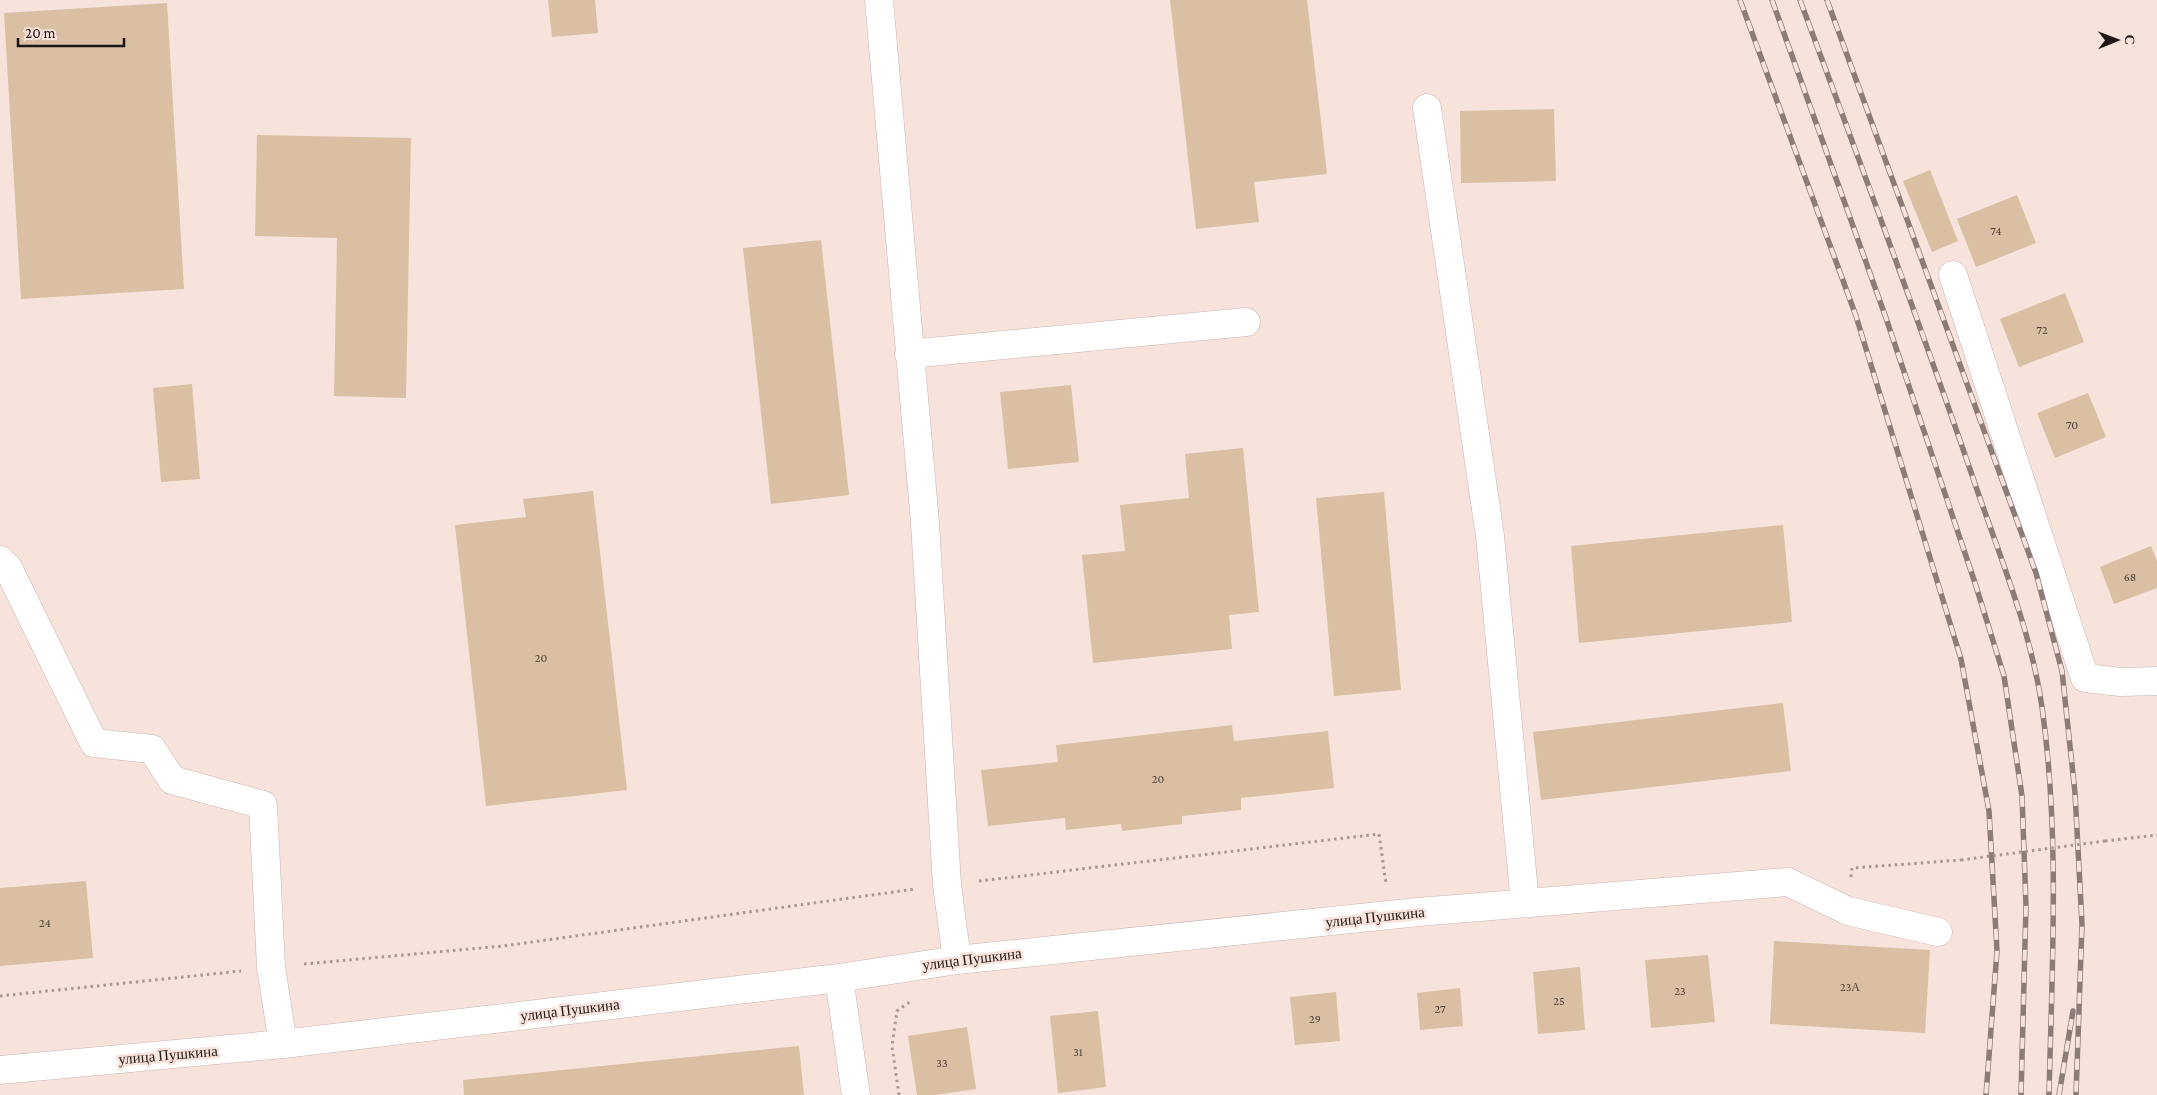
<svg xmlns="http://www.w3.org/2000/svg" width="2157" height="1095" viewBox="0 0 2157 1095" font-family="'Crimson Pro',serif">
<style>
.building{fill:#dbbfa3}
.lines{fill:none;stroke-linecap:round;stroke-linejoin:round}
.minor-casing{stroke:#c9b4af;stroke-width:29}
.path{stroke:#a89792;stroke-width:3;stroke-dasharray:2.5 4;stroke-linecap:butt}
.minor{stroke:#fff;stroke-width:28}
.rail-casing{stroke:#8b7c78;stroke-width:5.5}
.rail{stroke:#f8e2dc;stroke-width:4;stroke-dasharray:11;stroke-linecap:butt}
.path-bridge{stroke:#a89792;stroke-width:3;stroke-dasharray:2.5 4;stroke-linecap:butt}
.labels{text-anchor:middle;stroke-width:5;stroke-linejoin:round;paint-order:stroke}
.number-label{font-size:12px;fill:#4d4038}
.street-label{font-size:15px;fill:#1e1614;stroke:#f8e2dc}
</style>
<rect width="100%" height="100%" fill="#f8e2dc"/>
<!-- building -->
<path class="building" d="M548,0h47l3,33 -46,4z
M1170,0h137l20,174 -73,8 5,40 -63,7z
M167,3l17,286 -163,10 -17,-286z
M1554,109l2,72 -95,2 -1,-72z
M257,135l154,3 -5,260 -72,-2 3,-158 -82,-2z
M1930,170l28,71 -26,11 -29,-71z
M2017,195l19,48 -60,24 -19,-48z
M821,240l28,255 -78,9 -28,-256z
M2065,293l19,49 -65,25 -19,-48z
M192,384l8,95 -39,3 -8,-94z
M1071,385l8,77 -71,7 -8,-77z
M2088,393l18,44 -51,21 -18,-45z
M1243,448l16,164 -30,3 3,34 -139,14 -11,-108 43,-4 -5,-46 69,-7 -4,-44z
M593,491l34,299 -141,16 -31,-281 71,-8 -3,-18z
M1384,492l17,198 -67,6 -18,-198z
M1783,525l9,97 -213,21 -8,-97z
M2151,546l6,15v27l-43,16 -14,-37z
M1783,703l8,68 -250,29 -8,-68z
M1232,725l2,16 94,-10 6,57 -93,10v12l-59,6v8l-60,7 -1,-7 -55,6 -1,-12 -77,8 -7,-56 77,-8 -2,-17z
M86,881l7,77 -93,8v-78z
M1774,941l156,9 -5,83 -155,-9z
M1708,955l7,67 -64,6 -6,-68z
M1580,967l5,63 -47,4 -5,-62z
M1460,988l3,38 -43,4 -3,-37z
M1336,992l4,49 -45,4 -5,-48z
M1098,1011l8,76 -48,6 -8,-77z
M967,1027l9,62 -40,6h-19l-9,-59z
M799,1046l5,49h-340l-1,-15z"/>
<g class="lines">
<defs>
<path id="minor" d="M879,0l46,523 22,362 10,75
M1427,108l63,428 35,367
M1953,275l132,403 36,4 36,-1
M909,354l337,-32
M0,560l8,8 86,175 58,6 20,31 91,25 8,162 12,77
M839,978l17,117
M0,1070l283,-26 556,-66 118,-18 461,-48 370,-30 60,29 90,21"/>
</defs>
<!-- minor casing -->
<use href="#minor" class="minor-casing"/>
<!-- path -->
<path class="path" d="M2105,841l52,-6
M1851,877l1,-9 109,-8
M979,881l400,-47 7,50
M304,964l199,-18 412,-57
M0,996l241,-25
M899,1095l-7,-49 5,-35 14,-10"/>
<!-- minor -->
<use href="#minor" class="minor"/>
<defs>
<path id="rail" d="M1740,0l116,316 105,343 28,152 8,140 -11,144
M1772,0l114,318 89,265 29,93 18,120 4,110 -5,189
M1800,0c59,159 118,318 173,478 25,74 58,152 69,229 18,128 10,259 7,388
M1827,0l209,573 26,98 13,122 7,131 -6,171
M2059,1095l14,-84"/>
</defs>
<!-- rail casing -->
<use href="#rail" class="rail-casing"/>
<!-- rail -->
<use href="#rail" class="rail"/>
<!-- path-bridge -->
<path class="path-bridge" d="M1961,860l144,-19"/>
</g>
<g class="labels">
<!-- number labels -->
<g class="number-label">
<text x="1996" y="235">74</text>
<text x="2042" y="334">72</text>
<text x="2072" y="429">70</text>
<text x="2130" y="581">68</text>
<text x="541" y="662">20</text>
<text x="1158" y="783">20</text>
<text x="45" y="927">24</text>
<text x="1850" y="991">23А</text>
<text x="1680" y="995">23</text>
<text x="1559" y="1005">25</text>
<text x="1440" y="1013">27</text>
<text x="1315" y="1023">29</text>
<text x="1078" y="1056">31</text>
<text x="942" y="1067">33</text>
</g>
<!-- street labels -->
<g class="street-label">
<text transform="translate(1375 917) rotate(-6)" y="5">улица Пушкина</text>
<text transform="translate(972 959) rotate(-7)" y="5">улица Пушкина</text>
<text transform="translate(570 1010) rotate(-7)" y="5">улица Пушкина</text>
<text transform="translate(168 1055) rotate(-5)" y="5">улица Пушкина</text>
</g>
</g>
<!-- north arrow -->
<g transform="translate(2117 40) rotate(89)" stroke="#f8e2dc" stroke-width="4" paint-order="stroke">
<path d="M0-4L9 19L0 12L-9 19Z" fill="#1e1614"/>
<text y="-8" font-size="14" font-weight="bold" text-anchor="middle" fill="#1e1614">С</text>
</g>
<!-- scale -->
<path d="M18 38v8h106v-8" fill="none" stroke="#1e1614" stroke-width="2.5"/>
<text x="25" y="38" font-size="15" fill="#1e1614" stroke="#f8e2dc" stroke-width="4" paint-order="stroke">20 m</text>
</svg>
